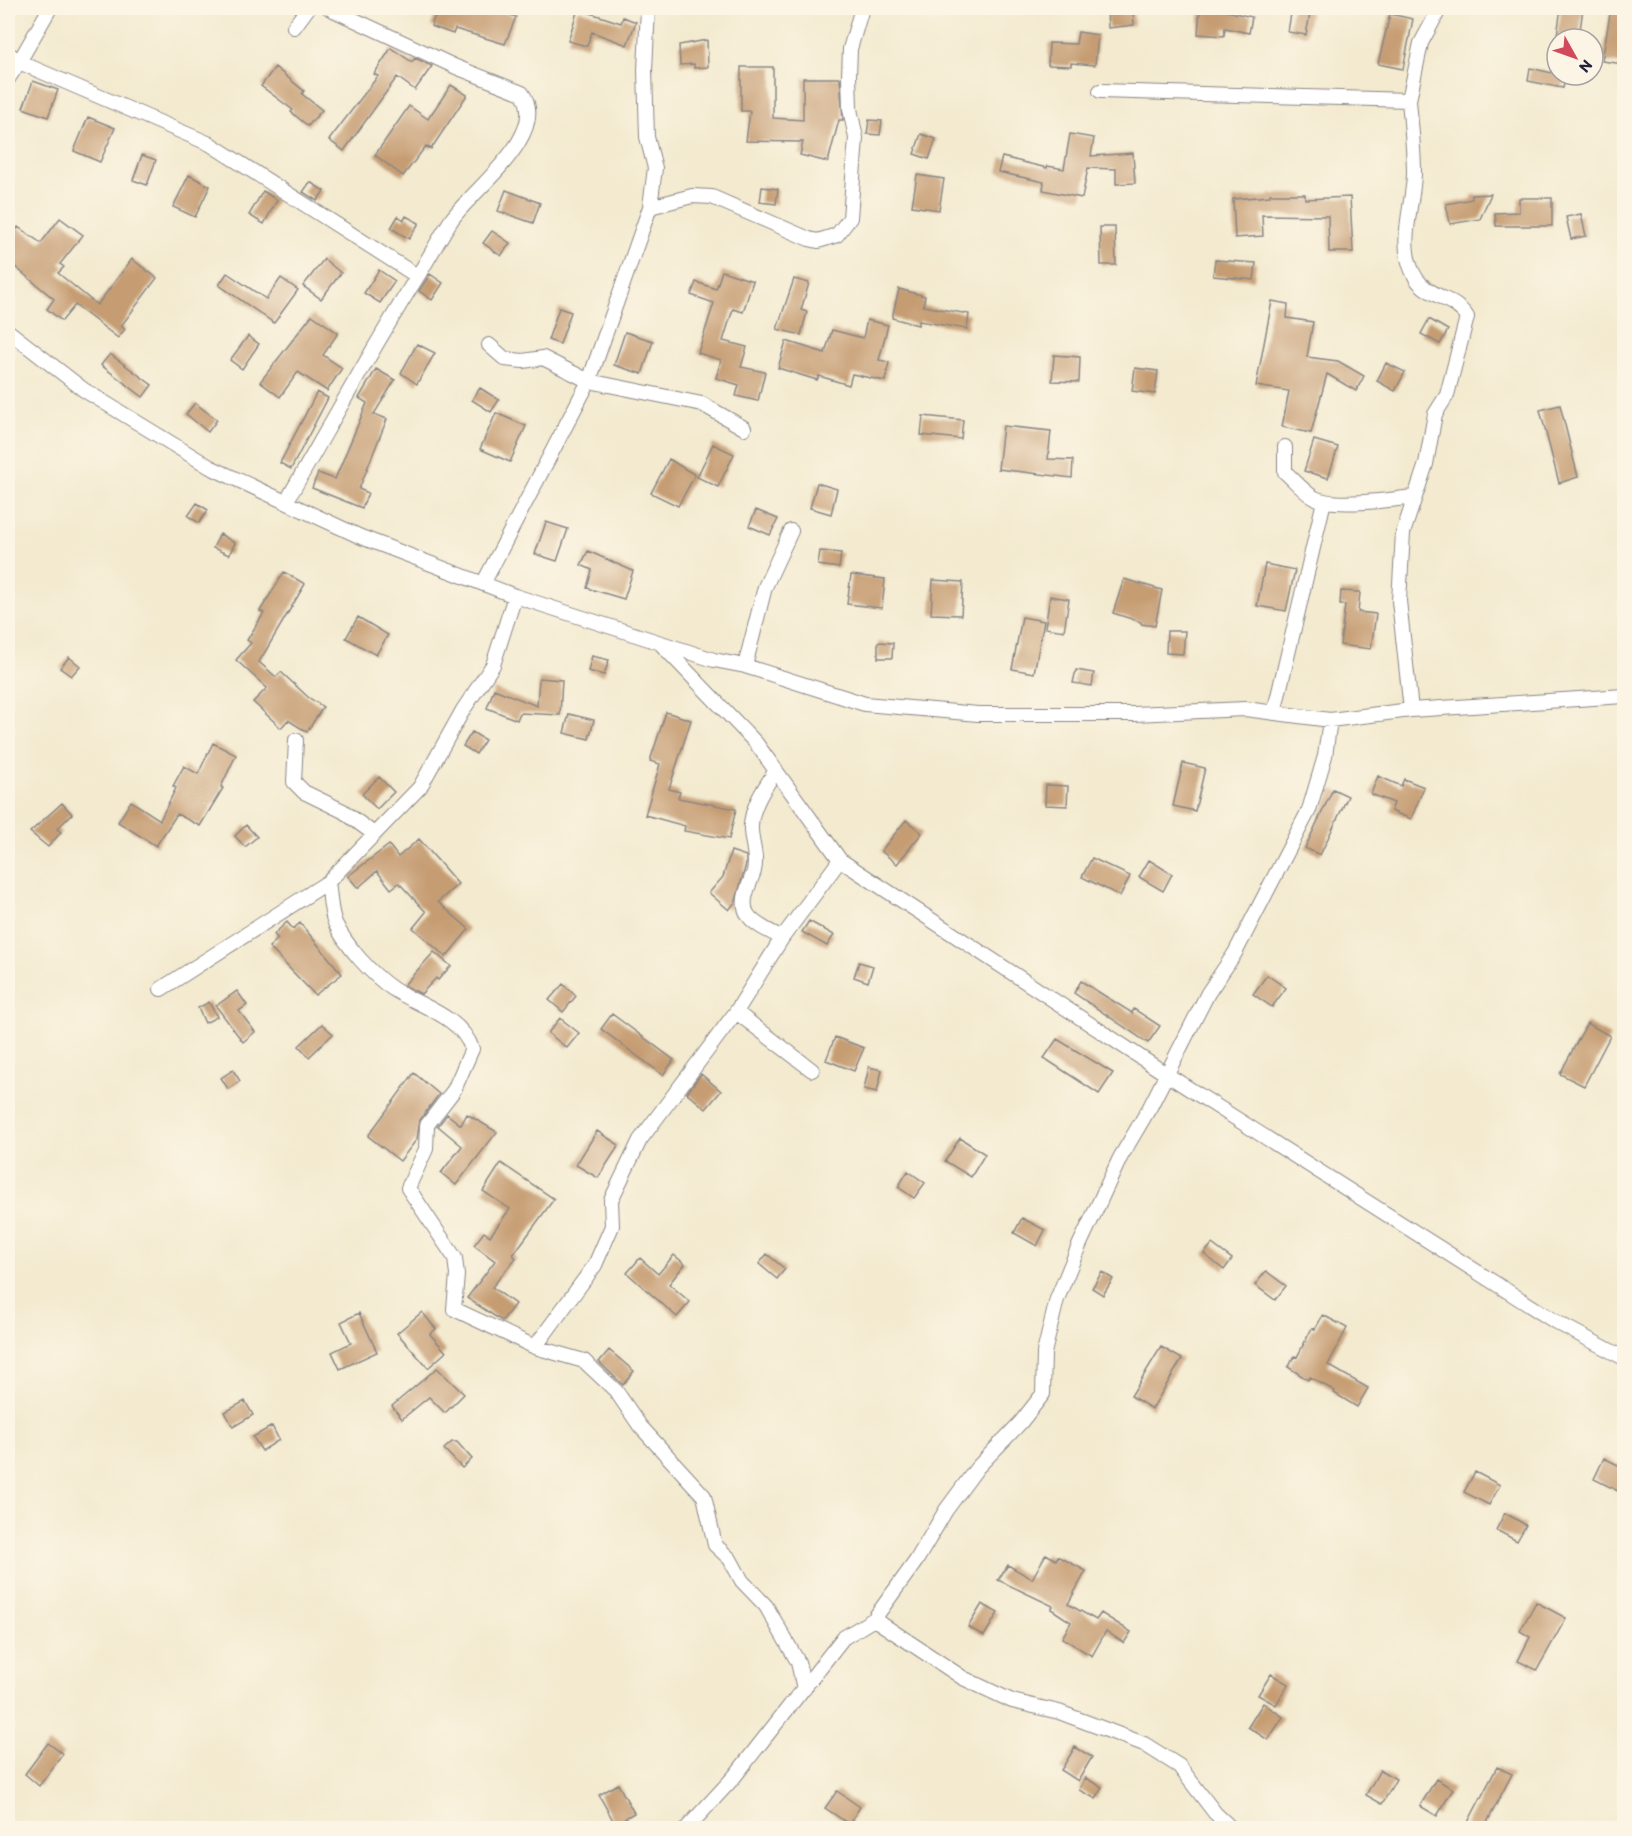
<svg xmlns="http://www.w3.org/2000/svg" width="1632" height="1836" viewBox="0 0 1632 1836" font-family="Itim,sans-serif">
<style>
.building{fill:#c69d73}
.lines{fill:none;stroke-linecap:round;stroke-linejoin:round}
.street-casing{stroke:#8a8685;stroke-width:16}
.street{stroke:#fff;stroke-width:14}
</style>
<rect width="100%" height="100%" fill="#fcf5e5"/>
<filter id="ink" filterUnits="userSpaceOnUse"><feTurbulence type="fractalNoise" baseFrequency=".0167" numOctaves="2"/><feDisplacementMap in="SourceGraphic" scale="12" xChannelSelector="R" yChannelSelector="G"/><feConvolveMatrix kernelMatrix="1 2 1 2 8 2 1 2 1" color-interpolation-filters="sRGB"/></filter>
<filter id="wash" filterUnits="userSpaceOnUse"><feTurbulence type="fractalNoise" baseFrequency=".008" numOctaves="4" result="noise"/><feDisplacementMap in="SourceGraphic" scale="24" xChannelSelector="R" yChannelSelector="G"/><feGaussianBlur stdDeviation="1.35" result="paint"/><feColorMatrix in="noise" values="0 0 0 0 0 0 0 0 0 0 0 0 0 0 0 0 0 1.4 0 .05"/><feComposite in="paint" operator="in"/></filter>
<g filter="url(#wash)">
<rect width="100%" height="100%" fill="#f3eacf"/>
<g id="blocks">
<!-- building -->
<path class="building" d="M438,8h18l11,4 2,-4h23l24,9 -11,27 -50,-15 -2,5 -22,-8z
M1107,8h26l1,17 -26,3z
M1200,8h26v3l26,6 -3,16 -24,-5 -1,8 -26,-2z
M1292,8l19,1 -5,26 -18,-3z
M1561,8h22l-4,30 -22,-3z
M1611,8h13v56l-22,-3z
M578,9l43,14 2,-6 13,5 -9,23 -35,-13 -5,14 -19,-5z
M1390,14l23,5 -10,50 -25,-5z
M1078,32l20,3 -3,30 -24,-2v3l-23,-1 1,-22 27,1z
M707,40l1,27 -14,1v-4l-14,1 -1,-20z
M391,48l21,14 3,-4 17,8 -17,24 -18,-13 -53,74 -15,-11 49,-64 -4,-2z
M275,67l29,24 -2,3 20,16 -14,16 -17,-14 2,-2 -32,-24z
M741,67h32v51l30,2v-42h37l3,42h-4l-11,42 -28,-7 3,-13 -57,-1 4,-30h-9z
M1530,68l36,8 -3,12 -35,-7z
M33,81l25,9 -10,27 -25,-9z
M451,85l16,10 -36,54 -5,-3 -23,30 -28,-21 34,-49 19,13z
M88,117l27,11 -15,34 -26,-11z
M869,120l13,1 -2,14 -13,-1z
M921,134l15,5 -7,20 -15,-5z
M1070,134l24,4 -3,18 42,-3 2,30 -19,1v-15l-28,-1 -6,30 -39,-8 1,-8 -46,-10 4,-15 45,11v-2l17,3z
M142,155l14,5 -9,25 -14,-5z
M189,175l21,11 -15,31 -22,-10z
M917,175l27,4 -5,31 -27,-4z
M310,182l14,9 -7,10 -14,-9z
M762,187l16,2 -2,15 -16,-2z
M506,190l34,13 -7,20 -35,-12z
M263,191l14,9 -13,24 -15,-9z
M1270,194h35v5l45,-2 3,55h-24l-1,-36 -66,-1 1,21 -28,2 -2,-39 37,-3z
M1491,194l-11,25 -30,5 -4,-20 26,-5v-4z
M1519,198h33v28h-56l-1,-13 24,-1z
M1581,214l5,22 -15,3 -5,-22z
M398,216l6,4 2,-4 13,7 -10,16 -18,-11z
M60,218l23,17 -23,29 4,3 -6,6 39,32 35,-46 25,19 -36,48 4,3 -7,9 -43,-33 -13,16 -15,-12 7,-10 -46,-38v-19l10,-15 23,16z
M1100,227h15l1,38h-15z
M492,231l18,12 -9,13 -18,-13z
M324,259l17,14 -20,26 -18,-13z
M1215,260l41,3 -2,17 -41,-4z
M379,270l16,11 -15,22 -16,-10z
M722,271l31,10 -10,31 -10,-3 -10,32 24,6 -6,20 24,5 -7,29 -22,-5 3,-11 -23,-7 5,-18 -23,-7 16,-50 -23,-8 5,-13 20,7z
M227,273l39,26 15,-21 17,12 -24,33 -55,-38z
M430,274l13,9 -11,17 -13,-9z
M794,279l15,4 -8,27 6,2 -6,23 -24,-6z
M899,289l26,7 -2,10 46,8 -2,15 -48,-8 -1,4 -26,-7z
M1272,301l16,3 -1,14 26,4 -6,35 31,4 26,15 -8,15 -29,-17 -16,59 -29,-6 7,-36 -33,-5z
M559,308l12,4 -11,32 -12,-4z
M312,315l26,18 -15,22 19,13 -15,23 -29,-19 -18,25 -20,-15z
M1429,319l19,11 -8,14 -19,-10z
M867,320l21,5 -9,35 10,2 -4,19 -33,-7 -3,11 -30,-9 -2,4 -39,-12 8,-27 39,12 7,-23 31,8z
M625,332l28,9 -11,33 -28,-9z
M248,336l11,8 -17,25 -12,-9z
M417,344l18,9 -18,31 -16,-11z
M110,354l42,31 -9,12 -42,-32z
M1054,355l26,2 -1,25 -27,-1z
M1386,363l19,9 -10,19 -18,-10z
M1135,368l23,3 -3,23 -23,-3z
M376,369l19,11 -21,34 13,5 -28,70 9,4 -6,15 -50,-20 6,-15 17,6 32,-76 -8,-5z
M480,388l19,12 -8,12 -19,-12z
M317,392l11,6 -37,71 -11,-6z
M195,403l22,17 -9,12 -22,-18z
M1560,405l18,72 -19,6 -19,-73z
M496,413l30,13 -16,36 -30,-13z
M923,416l40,4 -2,19 -40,-4z
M1003,426l48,5 -3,28 25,1 -1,18 -74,-9z
M1314,440l24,7 -10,31 -24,-7z
M713,444l21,10 -16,33 -21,-10z
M669,459l26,16 -17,31 -27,-13z
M817,483l20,6 -6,25 -21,-6z
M197,503l11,7 -9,13 -11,-7z
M756,510l22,9 -8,16 -21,-9z
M546,522l22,7 -11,32 -22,-7z
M220,534l15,9 -6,12 -16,-7z
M588,551l45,20 -9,28 -37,-11 5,-18 -11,-5z
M820,551l21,2 -2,15 -21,-3z
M1265,564l30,6 -9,41 -29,-5z
M284,572l21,12 -46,78 17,15 5,-5 27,25 15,10 -16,25 -19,-12 -7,8 -28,-26 14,-14 -31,-28 15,-17 -4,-3 17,-27 -4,-2z
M851,575l34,4 -3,29 -35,-4z
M1124,579l38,11 -7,36 -14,-2v-2l-28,-9z
M933,580l30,2 -2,33 -30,-1z
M1341,591l19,1 -2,20 18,2 -5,35 -31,-4 5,-40h-5z
M1050,596l19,3 -5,32 -19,-3z
M358,617l30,18 -12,20 -30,-17z
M1022,617l22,4 -10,52 -22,-4z
M1167,631h18l-2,23 -17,-1z
M878,642l15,1 -1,15h-14z
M592,656l17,4 -5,15 -16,-4z
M69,657l11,9 -9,10 -11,-8z
M1076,670l18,3 -2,13 -19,-3z
M539,678l23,2 -2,35 -40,-2 -3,7 -30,-12 7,-19 43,17z
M666,712l25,8 -22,69 11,3 -2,6 58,11 -7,30 -45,-8 1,-5 -40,-11 15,-51 -10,-3z
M569,714l25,6 -5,19 -25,-6z
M472,732l13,8 -9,14 -13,-8z
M213,743l23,12 -15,32 2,1 -23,38 -23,-12 -21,32 -38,-24 13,-21 29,19 16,-32 -3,-2 11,-20 14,8z
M1183,763l22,5 -10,43 -22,-5z
M1378,776l23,10 3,-7 20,8 -13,32 -20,-8 3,-8 -23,-9z
M379,777l15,15 -17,17 -15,-15z
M1046,785l22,1 -1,20 -22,-1z
M1333,789l15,7 -28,59 -15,-7z
M62,803l10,11 -15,15 4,3 -13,15 -18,-15z
M906,820l16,13 -25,31 -16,-13z
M246,825l11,12 -12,10 -10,-11z
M419,839l39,45 -20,18 31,27 -23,28 -33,-29 13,-16 -27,-29 -8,6 -14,-18 -19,17 -10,-12 41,-31 9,12z
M731,851l15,5v8l-10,37 -7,9 -20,-17 14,-16z
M1092,858l38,18 -10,20 -38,-19z
M1149,860l23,14 -9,17 -24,-14z
M809,921l25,14 -7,11 -25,-14z
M287,922l6,7 7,-6 42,51 -27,21 -46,-48 9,-8 -4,-5z
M434,952l17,14 -13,14 -2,-2 -15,16 -17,-9z
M859,962l14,4 -5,16 -14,-5z
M1267,975l19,13 -14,19 -19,-13z
M1081,981l51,32 2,-4 26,17 -12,17 -74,-50z
M563,984l13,12 -13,16 -14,-12z
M237,991l10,14 -8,6 16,21 -12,10 -27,-36z
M209,1002l8,15 -12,6 -7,-15z
M612,1014l62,46 -11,15 -62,-46z
M560,1018l19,15 -12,15 -19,-15z
M1587,1023l23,13 -26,50 -24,-12z
M322,1024l11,10 -24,23 -10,-11z
M835,1037l29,11 -10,23 -28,-11z
M1057,1039l56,34 -14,21 -55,-36z
M869,1067l13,3 -5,22 -13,-3z
M233,1070l7,11 -12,8 -7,-11z
M414,1073l25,21 -19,26 -3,19 -17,22 -32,-25z
M701,1074l20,17 -15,18 -19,-16z
M447,1114l14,11 6,-11 30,18 -41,53 -15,-12 21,-27 -24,-20z
M597,1131l22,14 -21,33 -22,-13z
M960,1138l25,16 -14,23 -26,-16z
M501,1163l53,36 -41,56 3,3 -24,29 23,17 -13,17 -35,-23 28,-37 -21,-16 10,-13 6,4 20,-27 -27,-18z
M908,1171l17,12 -11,15 -16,-11z
M1022,1218l23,12 -8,16 -23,-13z
M1212,1244l20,15 -8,11 -20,-16z
M767,1254l18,15 -8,10 -18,-15z
M674,1255l11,9 -16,20 21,18 -13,15 -50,-44 13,-15 18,16z
M1266,1271l20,15 -11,14 -20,-15z
M1102,1272l11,7 -10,16 -11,-7z
M422,1312l14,17 -6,5 16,18 -18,16 -31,-35z
M359,1313l18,39 -37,17 -8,-17 19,-9 -10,-21z
M1323,1315l24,13 -19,37 40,23 -11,19 -23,-14 1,-2 -25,-14 -2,3 -20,-13 7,-11 2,1 15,-29 3,1z
M1161,1347l21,12 -30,50 -21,-13z
M609,1350l25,21 -11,14 -24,-23z
M437,1368l27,26 -19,19 -16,-16 -27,22 -10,-13z
M245,1401l8,14 -20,12 -8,-15z
M272,1426l7,14 -17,11 -9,-14z
M452,1442h5l15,17 -10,9 -18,-19z
M1604,1458l20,10v26l-30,-15z
M1475,1472l25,13 -11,20 -25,-13z
M1505,1513l21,12 -9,16 -21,-11z
M1046,1554l10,6 2,-4 28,15 -18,33 28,16 5,-7 30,19 -7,11 -18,-12 -14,25 -30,-18 9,-16 -20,-13 2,-3 -55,-26 10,-15 24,14z
M1536,1602l30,16 -29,52 -19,-9 12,-24 -10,-6z
M982,1604l16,9 -14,23 -16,-9z
M1271,1674l17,10 -12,21 -18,-10z
M1263,1703l20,14 -15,23 -20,-13z
M48,1743l15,11 -24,32 -14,-12z
M1075,1747l17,10 -14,24 -17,-11z
M1497,1767l15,7 -28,54h-19z
M1380,1770l16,9 -14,25 -16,-9z
M1085,1778l17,9 -6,12 -17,-9z
M1436,1779l17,10 -16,27 -17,-10z
M618,1784l16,29 -19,11 -16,-29z
M837,1791l23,16 -11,17 -24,-16z"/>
</g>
</g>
<g filter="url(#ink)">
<use href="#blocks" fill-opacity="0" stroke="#8a8685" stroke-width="1.5"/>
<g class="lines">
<defs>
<path id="street" d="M294,27l14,-19
M8,53l11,9 31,-54
M8,79l11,-17 191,82 207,132
M1100,91l309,9c2,24 5,49 5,74 -1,34 -18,73 2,104 11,18 39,20 51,39l-20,78 -12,19 -9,50 -23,69 -4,68 12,109
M1409,100l12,-57 19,-35
M650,207l42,-11 20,1 97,42 9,2 19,-6 13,-17 6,-80 -6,-29 -1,-33 1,-27 12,-41
M8,331l76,59 126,77 151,70 154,59 199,64 31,6 120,38 113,10h156l111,-5 85,11 81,-10 213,-14
M489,345l16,14 18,2 20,-3 46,23 113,23 42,24
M1285,447v25c9,8 18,19 28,25 18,11 78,3 100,0
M286,502c44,-76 86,-154 133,-228 11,-18 21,-37 33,-55 20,-29 99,-85 70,-126l-66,-26 -127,-59
M484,582l105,-201 61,-174 5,-39 -8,-31 -2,-67 3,-62
M660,643l96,100 84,117
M745,666l20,-79 26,-56
M1274,713l50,-212
M296,740l-2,42 10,10 39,19 31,23
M776,770c-10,16 -24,35 -25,55 -1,16 7,29 3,46 -4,13 -15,31 -6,44 7,11 24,17 34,23
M328,882c2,12 2,29 7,41 11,23 36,51 58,66 26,17 68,27 79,60l-18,41 -27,35 -1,24 -18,39 47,70 2,17 -3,34 81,38 60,-82 17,-39 -1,-26 29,-60 96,-128 46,-74 58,-78 326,214 390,248 68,36
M161,989l167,-107 92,-95 43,-77 30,-45 22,-69
M736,1012l76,58
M535,1347l49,14 32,30 24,35 64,70 11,49 15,14 12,22 24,25 32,56 6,27
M874,1619l89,59 49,23 47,11 85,32 35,22 36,47 16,15
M687,1828l47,-51 109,-139 31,-19 42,-58 30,-51 31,-42 44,-46 22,-28 1,-41 13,-54 21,-51 42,-90 30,-51 58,-114 27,-40 74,-143 16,-54 5,-36"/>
</defs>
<!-- street casing -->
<use href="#street" class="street-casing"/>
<!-- street -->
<use href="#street" class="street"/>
</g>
</g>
<!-- margin -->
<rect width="1632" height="1836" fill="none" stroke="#fcf5e5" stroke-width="30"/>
<!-- north arrow -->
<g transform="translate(1575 57) rotate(130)"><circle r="28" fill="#fcf5e5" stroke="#a5a1a1" stroke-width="1.5"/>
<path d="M0-4.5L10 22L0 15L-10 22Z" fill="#d1495b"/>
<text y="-9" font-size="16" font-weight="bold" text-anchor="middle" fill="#22223b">N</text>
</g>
</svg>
